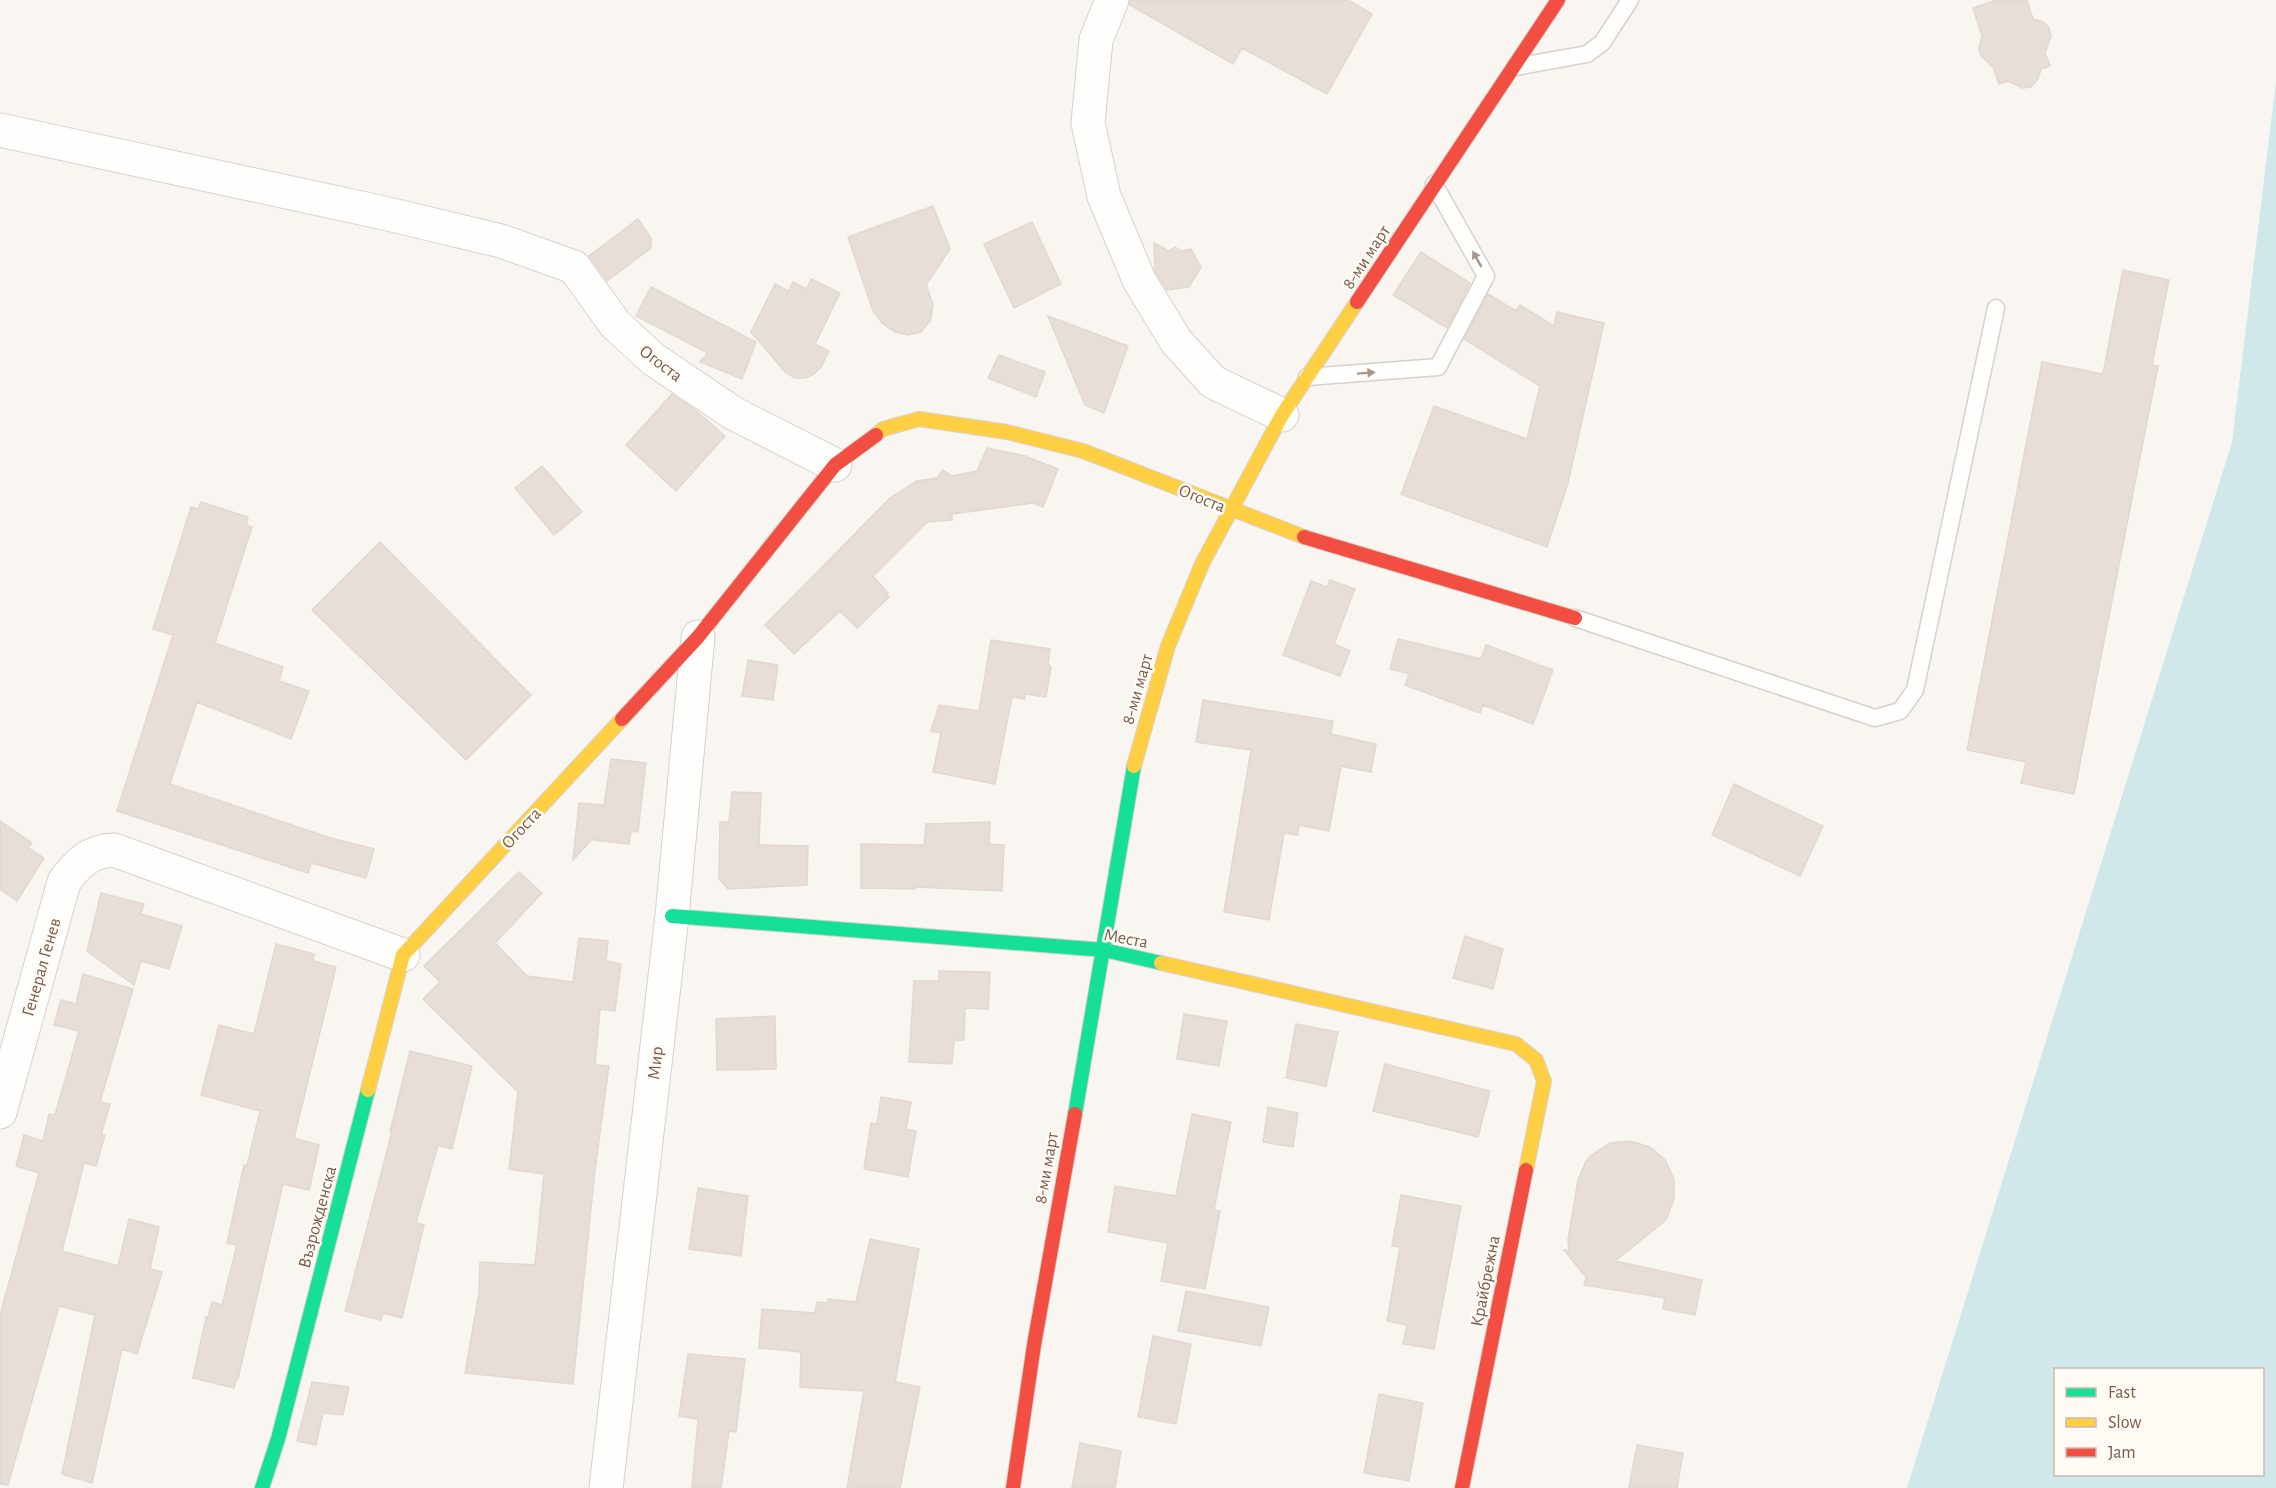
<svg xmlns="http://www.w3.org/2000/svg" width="2276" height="1488" viewBox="0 0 2276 1488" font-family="'Alegreya Sans',sans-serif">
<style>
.water{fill:#d0e8ea;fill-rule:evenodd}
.building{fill:#e6ded7;stroke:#e2d8d2;stroke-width:1.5}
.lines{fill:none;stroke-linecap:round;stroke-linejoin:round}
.lane-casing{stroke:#d7d1cb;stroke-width:19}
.street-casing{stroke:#d7d1cb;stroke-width:35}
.fast-casing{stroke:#d9d2cb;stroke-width:16}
.slow-casing{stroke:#d9d2cb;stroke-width:16}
.jam-casing{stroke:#d9d2cb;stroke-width:16}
.lane{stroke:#fefefd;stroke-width:16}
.street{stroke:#fefefd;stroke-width:33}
.fast{stroke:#16e098;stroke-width:14}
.slow{stroke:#ffcf43;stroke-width:14}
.jam{stroke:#f24e42;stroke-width:14}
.oneway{fill:#a8958b}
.labels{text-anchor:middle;stroke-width:5;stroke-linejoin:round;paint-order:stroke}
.street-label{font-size:18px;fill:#7a5c4d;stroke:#fffaf3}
</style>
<rect width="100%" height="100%" fill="#f9f5f0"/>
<!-- water -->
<path class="water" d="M2276,82v1406h-369l325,-1046zM2056,1370h206v104h-206z"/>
<!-- building -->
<path class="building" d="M1130,0h218l24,14 -45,80 -85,-46 -9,16 -103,-59z
M1996,0h31l6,19 10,3 6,6 2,9 -6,16 5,13 -9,3 -3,10 -7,8 -9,1 -14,-7 -9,3 -6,-17 -12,-11 -2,-7 3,-13 -9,-28z
M933,206l17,43 -24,36 7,19 -2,16 -10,12 -13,3 -13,-3 -12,-8 -10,-13 -25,-74z
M638,219l13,19v10l-44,33 -18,-25z
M1032,222l29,62 -47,24 -30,-64z
M1154,243l15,8 6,-4 6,4 10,-2 10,18 -12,20 -22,3 -12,-19z
M1421,252l49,31 -23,45 -54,-33z
M2123,270l46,10 -17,85 6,1 -84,428 -53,-11 5,-21 -59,-12 75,-388 61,12z
M811,279l29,14 -25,51 14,7 -8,16 -7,7 -9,4h-10l-9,-5 -35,-41 24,-48 13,7 5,-9 14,7z
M651,287l105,55 -14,37 -42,-17 8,-9 -72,-37z
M1488,294l28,17 4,-6 34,21 3,-14 47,11 -36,160 -21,64 -146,-53 33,-88 93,33 13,-53 -76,-47z
M1048,316l80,30 -24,67 -19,-8z
M999,355l46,17 -9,25 -48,-19z
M672,394l23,16 30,26 -49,55 -50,-46z
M987,448l38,8 33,13 -15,38 -10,-4 -81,11v6l-25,2 -54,54 15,17 -2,1 3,3 -32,31 -17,-17 -46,43 -29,-29 125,-127 27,-17 20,-3 6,-8 9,6 25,-5z
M542,466l40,46 -28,23 -39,-47z
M201,502l47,15 -2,8 6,2 -37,116 68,24 -4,14 30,10 -18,48 -94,-37 -27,82 161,54 43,11 -8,29 -55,-15 -3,10 -191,-62 56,-176 -20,-6 38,-122 7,2z
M380,542l151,153 -65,65 -154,-150z
M1330,580l25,9 -21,55 16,7 -10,25 -57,-21 28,-74 16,6z
M1398,639l83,20 5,-14 67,25 -20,54 -50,-19 -3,8 -75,-28 4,-11 -19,-5z
M991,640l59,9 -2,15 3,3 -5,30 -21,-3v5l-13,-2 -17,87 -62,-12 8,-39 -10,-2 8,-26 40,6z
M748,660l30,5 -5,35 -31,-4z
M1203,700l130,21 -2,13 45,10 -5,28 -30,-6 -12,65 -30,-6 -1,10 -14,-2 -15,87 -45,-8 27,-162 -55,-8z
M611,759l35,4 -8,69 -7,-1 -2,13 -35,-4v-3l-21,23 6,-57 25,2z
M1734,784l89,42 -23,50 -88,-41z
M732,792l29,1 -2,52 49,1 -1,39 -79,4 -9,-10 1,-57h9z
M0,821l32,22 -4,5 16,10 -27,43 -17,-12z
M990,822l-1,22 15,1 -2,46 -87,-4v2l-54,-1v-44l63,1 2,-21z
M519,872l23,21 -47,50 32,33 46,6 6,-44 29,3 -2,20 15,3 -6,47 -15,-2 -5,56 14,1 -14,104 -22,214 -108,-11 14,-80 1,-31 55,3 9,-91 -35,-5 9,-77 -95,-93 17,-17 -16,-16z
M101,893l43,11 -3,10 41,12 -13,43 -28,-8 -7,24 -47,-34z
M1465,936l38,13 -10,40 -40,-11z
M276,944l38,10 -1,7 23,6 -42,171 25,7 -5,23 -5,22 -26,-6 -45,195h-2l-2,9 -41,-10 13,-61h2l4,-15 10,3 15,-60 -10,-2 17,-78 3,1 13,-55 -59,-16 18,-70 35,9z
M939,971l51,1 -2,37 -23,-1 -1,32h-10l-2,24 -43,-2 5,-81h25z
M83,974l50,15 -33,113 10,2 -9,31h4l-9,31 -12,-3 -22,88 56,15 11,-47 30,8 -9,42 12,3 -25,82 -15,-5 -30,134 -30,-9 33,-159 -36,-9 -51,179 -8,-1v-169l39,-142 -23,-7 8,-31 19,6 6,-27 6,1 24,-84 -25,-6 7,-25 15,4z
M1184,1014l43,7 -8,45 -42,-7z
M775,1016l1,53 -59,1 -1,-51z
M1296,1024l42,8 -12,54 -40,-8z
M410,1051l62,15 -20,83 -14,-4 -22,78 8,2 -22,93 -19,-5 -2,7 -36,-9 47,-179h-2z
M1385,1064l105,27 -12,46 -105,-26z
M881,1097l30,5 -5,27 10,2 -8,46 -44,-8 7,-46 6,1z
M1268,1107l30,6 -5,34 -30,-5z
M1192,1114l39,8 -17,88 6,1 -15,78 -44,-8 7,-38 -60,-11 7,-46 61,10z
M1630,1141l20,6 15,13 9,19v20l-7,19 -7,7 -45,36 87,19 -7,35 -32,-6 2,-11 -81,-13 2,-8 -22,-27 5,1 -1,-11 10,-60 8,-19 7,-7 17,-11z
M698,1188l50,8 -7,60 -52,-7z
M1401,1195l60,11 -27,143 -31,-5 4,-19 -20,-4 13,-74 -8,-1z
M870,1239l49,10 -24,133 25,5 -20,101h-53l17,-97 -64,-4 1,-35 -42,-4 3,-39 53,4 2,-11 11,1v-4l28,3z
M1186,1291l83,16 -8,39 -83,-15z
M1153,1336l38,8 -15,80 -38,-7z
M688,1354l57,5 -9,73 -7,-1 -8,57h-29l6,-69 -19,-3z
M312,1382l37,5 -6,28 -20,-2 -7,32 -19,-4z
M1379,1394l44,9 -14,78 -45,-8z
M1080,1443l41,8 -6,37h-43z
M1637,1445l46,8 -6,35h-48z"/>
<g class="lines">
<defs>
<path id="lane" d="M1515,67l72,-13 15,-11 28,-43
M1307,377l131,-10 48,-91 -52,-92
M1575,618l300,100 25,-7 15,-21 81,-382"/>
<path id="street" d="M1112,0l-16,40 -8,83 16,73 35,84 37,61 37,41 69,33
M0,130l384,83 117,28 73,26 41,57 38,35 80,54 102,52
M0,1112l64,-230c14,-19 25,-31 50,-32l289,105
M606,1488l66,-572 26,-279"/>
<path id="fast" d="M672,916l432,34 57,13
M1075,1114l59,-348
M262,1488l16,-49 90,-349"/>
<path id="slow" d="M876,435l7,-6 36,-10 88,13 76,19 221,86
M1134,766l34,-120 34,-82 80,-149 75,-113
M1161,963l355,81 20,16 8,21 -18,89
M368,1090l35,-135 219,-236"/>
<path id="jam" d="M1357,302l201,-302
M1304,537l271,81
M622,719l76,-82 137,-172 41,-30
M1013,1488l21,-143 41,-231
M1462,1488l64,-318"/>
</defs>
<!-- lane casing -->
<use href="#lane" class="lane-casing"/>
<!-- street casing -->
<use href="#street" class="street-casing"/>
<!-- fast casing -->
<use href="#fast" class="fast-casing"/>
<!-- slow casing -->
<use href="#slow" class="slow-casing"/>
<!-- jam casing -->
<use href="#jam" class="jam-casing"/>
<!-- lane -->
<use href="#lane" class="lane"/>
<!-- street -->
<use href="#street" class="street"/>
<!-- fast -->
<use href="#fast" class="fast"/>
<!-- slow -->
<use href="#slow" class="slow"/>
<!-- jam -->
<use href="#jam" class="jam"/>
</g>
<!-- one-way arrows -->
<defs><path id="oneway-solid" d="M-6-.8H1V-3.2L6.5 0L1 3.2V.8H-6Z" transform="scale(1.5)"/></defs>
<g class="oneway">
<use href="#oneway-solid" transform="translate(1477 259) rotate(-119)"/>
<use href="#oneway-solid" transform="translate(1366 373) rotate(-4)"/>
</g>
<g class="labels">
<!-- street labels -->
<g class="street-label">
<text transform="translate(1366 257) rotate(-57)" y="6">8-ми март</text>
<text transform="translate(661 363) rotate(37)" y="6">Огоста</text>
<text transform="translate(1202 498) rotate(22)" y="6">Огоста</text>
<text transform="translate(1137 689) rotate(-74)" y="6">8-ми март</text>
<text transform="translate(521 828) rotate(-47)" y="6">Огоста</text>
<text transform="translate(1126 938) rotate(11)" y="6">Места</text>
<text transform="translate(41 967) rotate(-74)" y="6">Генерал Генев</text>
<text transform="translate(655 1063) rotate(-83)" y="6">Мир</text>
<text transform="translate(1046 1168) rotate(-80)" y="6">8-ми март</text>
<text transform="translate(317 1217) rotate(-75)" y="6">Възрожденска</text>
<text transform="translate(1485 1281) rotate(-79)" y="6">Крайбрежна</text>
</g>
</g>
<!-- legend -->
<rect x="2054" y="1368" width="210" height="108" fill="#fffaf3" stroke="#cabbb1" stroke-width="1.5"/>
<rect x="2066" y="1388" width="30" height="9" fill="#16e098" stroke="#cabbb1" stroke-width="1.5"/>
<text x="2108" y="1398" font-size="18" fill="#7a5c4d">Fast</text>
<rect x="2066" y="1418" width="30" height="9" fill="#ffcf43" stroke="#cabbb1" stroke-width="1.5"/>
<text x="2108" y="1428" font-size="18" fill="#7a5c4d">Slow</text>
<rect x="2066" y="1448" width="30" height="9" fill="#f24e42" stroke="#cabbb1" stroke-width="1.5"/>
<text x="2108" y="1458" font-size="18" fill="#7a5c4d">Jam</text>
</svg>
